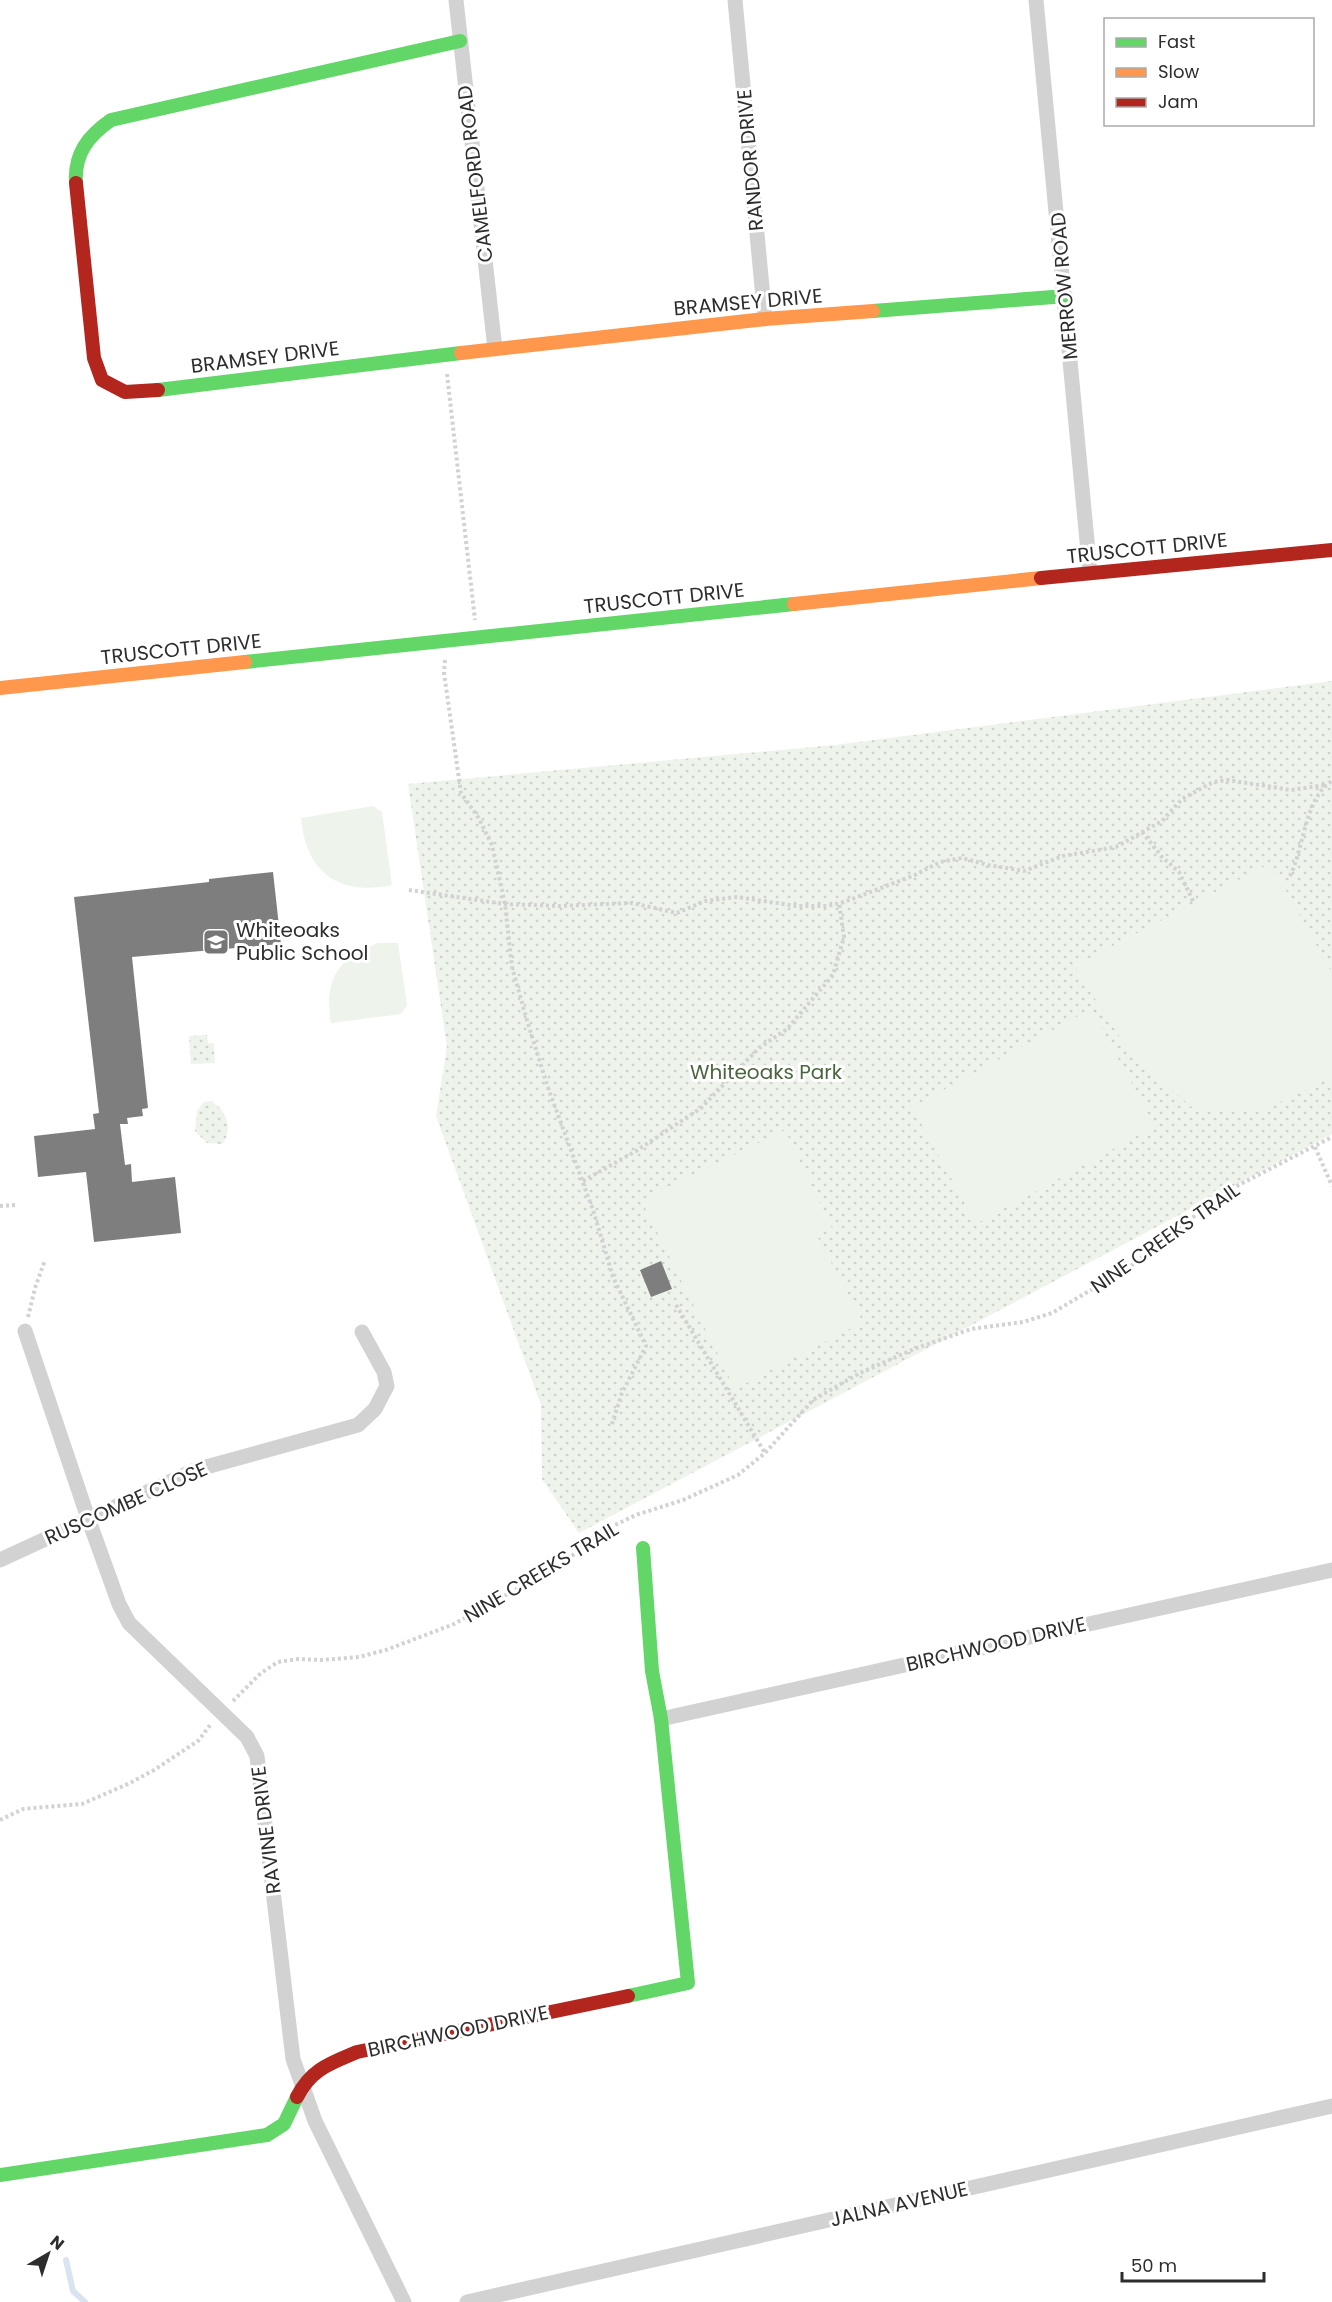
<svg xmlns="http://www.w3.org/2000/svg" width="1332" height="2302" viewBox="0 0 1332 2302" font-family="Poppins,sans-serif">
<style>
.park{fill:url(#park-dots)}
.garden{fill:#eef3eb}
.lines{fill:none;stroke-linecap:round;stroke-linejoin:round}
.stream{stroke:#d8e4ef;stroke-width:6}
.building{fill:#7e7e7e}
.path{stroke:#d2d2d2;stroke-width:4;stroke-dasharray:3 3;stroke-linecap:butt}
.street{stroke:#d2d2d2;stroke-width:15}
.fast{stroke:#63d668;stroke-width:14}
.slow{stroke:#ff974d;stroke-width:14}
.jam{stroke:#b3261e;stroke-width:14}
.labels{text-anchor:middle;stroke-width:6;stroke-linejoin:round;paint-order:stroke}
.street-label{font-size:20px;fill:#2d2d2d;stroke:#fff}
.poi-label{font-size:20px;fill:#2d2d2d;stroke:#fff;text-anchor:start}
.park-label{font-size:20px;fill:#4b643e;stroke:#fff}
</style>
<defs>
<pattern id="park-dots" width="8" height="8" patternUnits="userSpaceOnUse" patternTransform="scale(1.5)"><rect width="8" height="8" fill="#eef3eb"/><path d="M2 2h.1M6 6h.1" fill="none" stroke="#ccd1ca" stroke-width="1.8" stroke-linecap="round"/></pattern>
</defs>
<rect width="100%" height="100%" fill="#fff"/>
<!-- park -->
<path class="park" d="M1332,681v453l-753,399 -37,-54 -1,-74 -105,-289 11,-69 -39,-263 427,-39z
M207,1035l1,8h6l1,20 -24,1 -2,-28z
M211,1101c16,10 23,28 11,43l-15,-1 -12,-12 2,-20 7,-9z"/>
<!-- garden -->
<path class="garden" d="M373,806l9,6 10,73c-54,11 -86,-12 -91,-67z
M1265,866l12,8 55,99v104l-69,33h-68l-65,-57 -56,-87z
M378,943h20l9,62 -6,9 -70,9c-7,-43 6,-65 47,-80z
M1091,1009l64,117 -179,98 -64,-117z
M785,1130l47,98 -15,8 46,86 -128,67 -94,-189z"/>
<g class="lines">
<!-- stream -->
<path class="stream" d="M66,2260l7,31 12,11"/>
</g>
<!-- building -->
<path class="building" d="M273,872l8,72 -149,13 16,151 -6,1 1,7 -16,2 1,6h-8l5,41 6,-1 1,18 43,-5 6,56 -87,9 -8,-70 -48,5 -4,-41 61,-7 -2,-15 6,-1 -25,-216 135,-15v-3z
M661,1261l11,28 -21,8 -11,-27z"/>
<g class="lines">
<!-- path -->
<path class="path" d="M447,374l28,246
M445,660l-1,13 17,120 17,24 14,28 13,59 7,63 14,50 21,68 46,125 20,67 33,69 -24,47 -11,34
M1142,832l20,25 17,15 15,31
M1290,876c14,-28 15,-79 42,-95
M409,890l96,14 54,2 73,-3 45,10 28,-12 32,-4 59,9h31l17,-4 71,-27 25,-13 22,-4 26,7 36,6 39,-15 53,-9 46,-26 20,-22 31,-17 15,-2 63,10 35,-5
M1315,1147l17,39
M583,1181l53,-30 65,-43 58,-60 28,-19 46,-54 11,-38 -5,-34
M0,1206l15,-1
M676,1305l89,148
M28,1317l7,-29 10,-28
M233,1701l28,-28 17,-11 20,-3 23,1 38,-3 27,-7 68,-26 102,-57 24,-17 18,-17 38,-18 47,-15 55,-25 27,-22 48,-53 47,-27 54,-24 57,-20 52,-7 29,-9 76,-45 97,-76 107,-55
M0,1820l23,-11 59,-5 48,-21 24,-13 44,-29 13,-17"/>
<!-- street -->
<path class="street" d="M456,0l39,349
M735,0l30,319
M1036,0l54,573
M25,1331l63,187 31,86 10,19 118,114 10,19 36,303 22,62 89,181
M0,1560l195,-90 163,-45 17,-16 12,-23 -3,-14 -22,-40
M661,1719l671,-149
M467,2302l865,-196"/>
<!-- fast -->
<path class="fast" d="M76,183c-2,-29 12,-47 35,-63l349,-79
M873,311l193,-15
M158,390l303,-37
M245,662l549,-58
M628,1996l60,-13 -27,-264 -9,-48 -9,-123
M0,2175l267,-40 17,-11 13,-27"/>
<!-- slow -->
<path class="slow" d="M461,353l304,-34 108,-8
M794,604l247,-26
M0,688l245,-26"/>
<!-- jam -->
<path class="jam" d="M76,183l18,175 8,22 23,12 33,-2
M1041,578l291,-28
M297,2097c14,-28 34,-34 60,-45l271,-56"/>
</g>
<!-- icons -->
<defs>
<symbol id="school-square" viewBox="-11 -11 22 22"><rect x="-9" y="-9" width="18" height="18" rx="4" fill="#767676" stroke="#fff"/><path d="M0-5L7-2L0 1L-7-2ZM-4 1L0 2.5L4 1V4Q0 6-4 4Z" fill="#fff"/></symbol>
</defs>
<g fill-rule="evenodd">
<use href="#school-square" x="201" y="927" width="30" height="30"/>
</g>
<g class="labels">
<!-- street labels -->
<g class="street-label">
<text transform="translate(750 160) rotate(-95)" y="7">RANDOR DRIVE</text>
<text transform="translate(475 174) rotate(-97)" y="7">CAMELFORD ROAD</text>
<text transform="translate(1064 286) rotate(-95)" y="7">MERROW ROAD</text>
<text transform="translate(748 302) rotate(-5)" y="7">BRAMSEY DRIVE</text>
<text transform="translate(265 357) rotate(-7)" y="7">BRAMSEY DRIVE</text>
<text transform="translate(1147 548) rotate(-6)" y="7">TRUSCOTT DRIVE</text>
<text transform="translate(664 598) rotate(-6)" y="7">TRUSCOTT DRIVE</text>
<text transform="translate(181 649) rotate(-6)" y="7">TRUSCOTT DRIVE</text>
<text transform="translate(1165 1238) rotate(-35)" y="7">NINE CREEKS TRAIL</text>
<text transform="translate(126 1503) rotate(-24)" y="7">RUSCOMBE CLOSE</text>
<text transform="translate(541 1572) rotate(-31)" y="7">NINE CREEKS TRAIL</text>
<text transform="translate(996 1644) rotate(-13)" y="7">BIRCHWOOD DRIVE</text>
<text transform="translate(266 1830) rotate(-97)" y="7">RAVINE DRIVE</text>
<text transform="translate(458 2031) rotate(-12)" y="7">BIRCHWOOD DRIVE</text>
<text transform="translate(899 2204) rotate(-13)" y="7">JALNA AVENUE</text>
</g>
<!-- poi labels -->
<g class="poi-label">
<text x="236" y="937">Whiteoaks<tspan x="236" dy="23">Public School</tspan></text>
</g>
<!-- park labels -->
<g class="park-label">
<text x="766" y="1079">Whiteoaks Park</text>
</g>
</g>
<!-- legend -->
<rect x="1104" y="18" width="210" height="108" fill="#ffffff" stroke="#ababab" stroke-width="1.5"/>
<rect x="1116" y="38" width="30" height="9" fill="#63d668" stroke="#ababab" stroke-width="1.5"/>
<text x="1158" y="48" font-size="18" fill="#2d2d2d">Fast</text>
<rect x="1116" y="68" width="30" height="9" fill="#ff974d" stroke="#ababab" stroke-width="1.5"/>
<text x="1158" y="78" font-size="18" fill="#2d2d2d">Slow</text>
<rect x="1116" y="98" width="30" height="9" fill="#b3261e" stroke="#ababab" stroke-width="1.5"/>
<text x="1158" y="108" font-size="18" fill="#2d2d2d">Jam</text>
<!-- north arrow -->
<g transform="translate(48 2254) rotate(39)" stroke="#ffffff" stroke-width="4.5" paint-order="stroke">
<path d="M0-4.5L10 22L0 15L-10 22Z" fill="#2d2d2d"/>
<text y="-9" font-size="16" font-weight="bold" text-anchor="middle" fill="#2d2d2d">N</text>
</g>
<!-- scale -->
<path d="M1122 2272v9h142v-9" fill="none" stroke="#2d2d2d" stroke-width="3"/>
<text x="1131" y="2272" font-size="18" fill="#2d2d2d" stroke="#ffffff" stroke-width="4.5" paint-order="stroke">50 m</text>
</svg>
